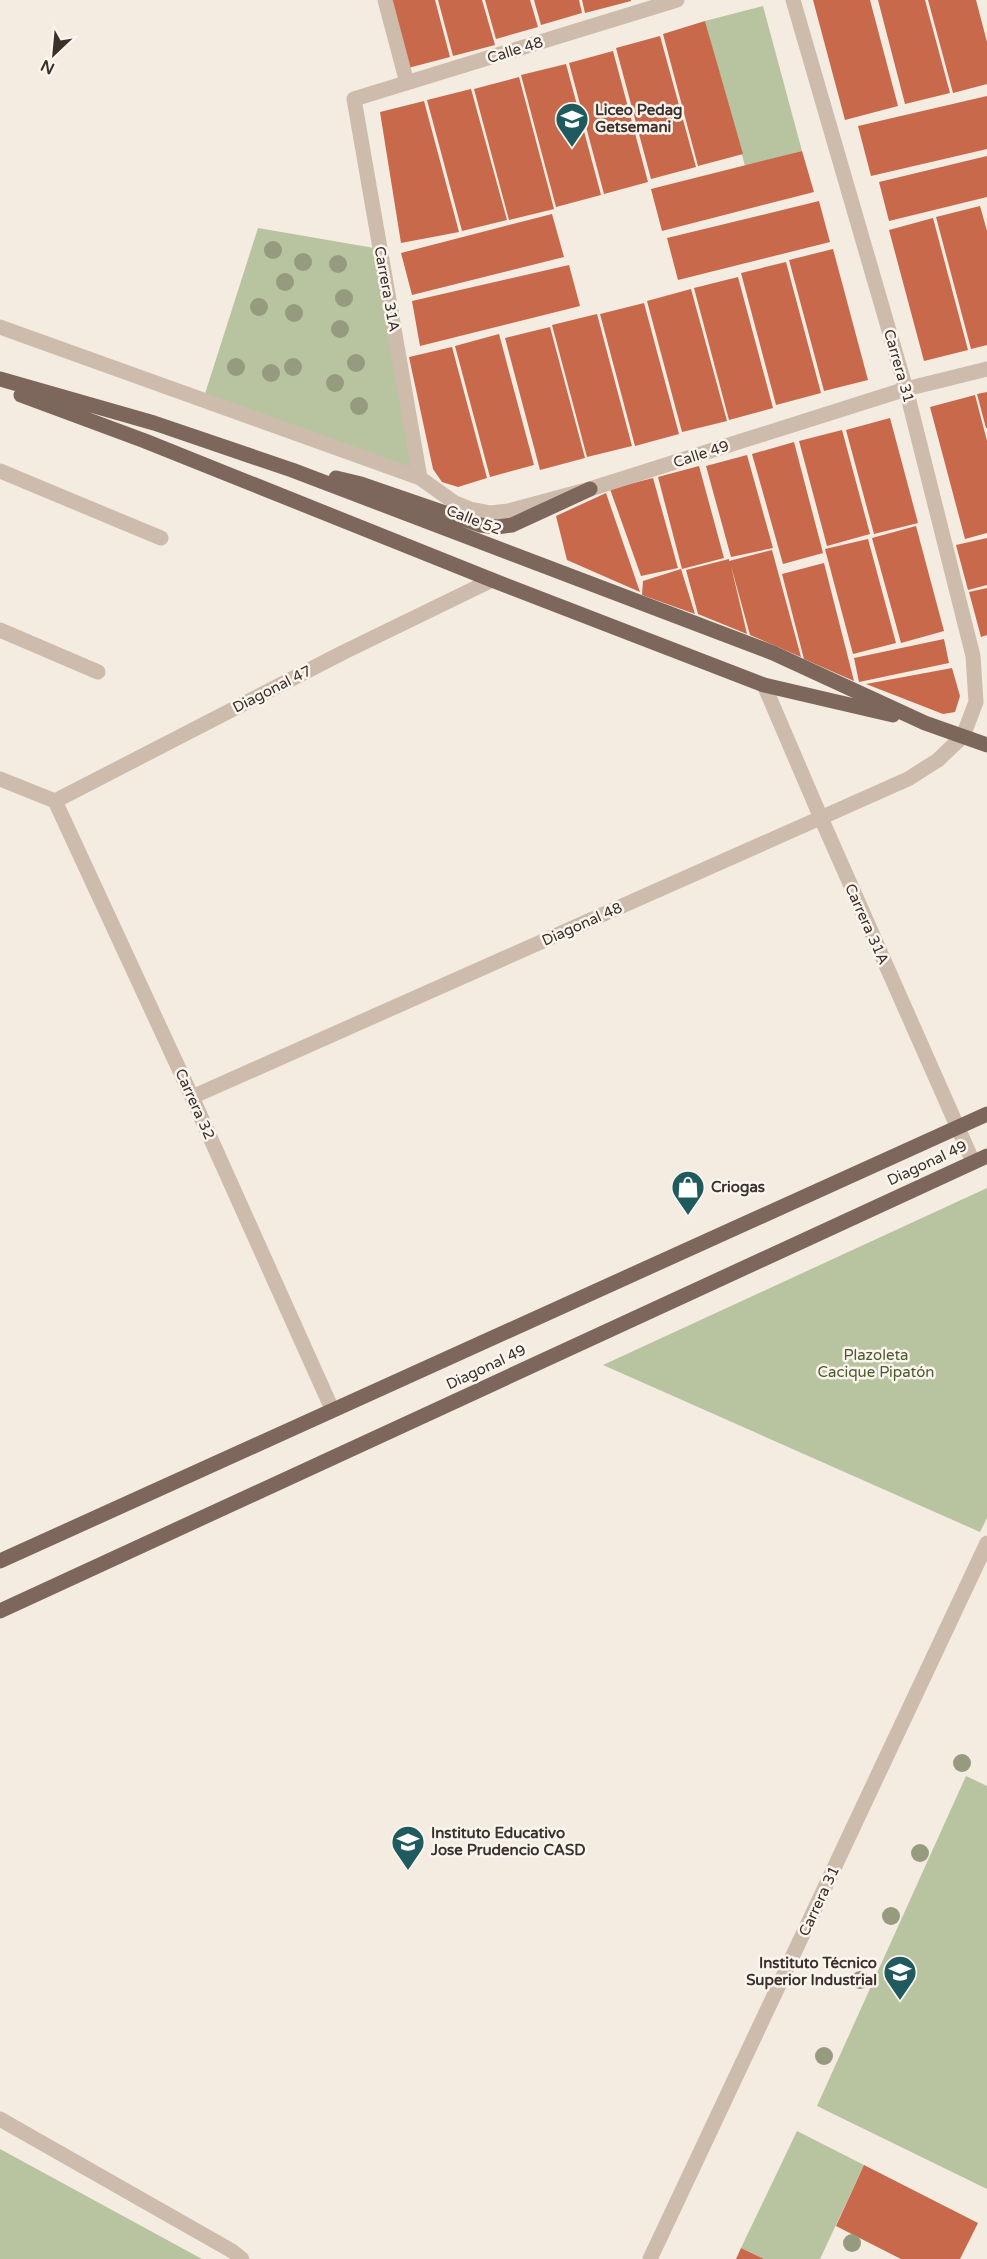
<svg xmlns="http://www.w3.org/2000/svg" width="987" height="2259" viewBox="0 0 987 2259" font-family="'Varela Round',sans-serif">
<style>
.green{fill:#b8c4a0}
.building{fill:#c8694b}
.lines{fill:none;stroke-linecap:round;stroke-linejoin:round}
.minor{stroke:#cdbbac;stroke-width:15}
.major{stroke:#7d675c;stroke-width:15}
.tree{fill:#969b7f}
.labels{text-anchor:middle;stroke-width:5;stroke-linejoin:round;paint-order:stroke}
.street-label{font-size:15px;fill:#3b302b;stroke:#fbf5ee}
.poi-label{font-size:15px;font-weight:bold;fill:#3b302b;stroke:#fbf5ee;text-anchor:start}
.park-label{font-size:15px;fill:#4a5a2e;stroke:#fbf5ee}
</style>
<rect width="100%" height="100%" fill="#f4ebe1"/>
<!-- green -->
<path class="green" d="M763,6l39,145 -57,15 -40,-145z
M258,228l122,21 40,229 -217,-78z
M987,1188v330l-7,14 -377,-167z
M966,1776l21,10v403l-170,-83z
M797,2131l67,34 -44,94h-56l-23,-11z
M0,2149l202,110h-202z"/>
<!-- building -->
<path class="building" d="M390,0h45l15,57 -42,11z
M438,0h44l13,45 -42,11z
M485,0h45l8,27 -42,12z
M534,0h45l3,13 -41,12z
M582,0h49v1l-46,12z
M813,0h57l28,106 -53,14z
M878,0h47l25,93 -45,11z
M928,0h48l11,42v42l-34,9z
M705,21l38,133 -45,12 -35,-132z
M660,36l36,131 -45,12 -35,-131z
M613,51l35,131 -44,12 -35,-131z
M566,64l35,131 -45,12 -35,-132z
M519,77l35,132 -45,11 -35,-131z
M471,89l36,131 -45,11 -35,-131z
M987,96v53l-116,27 -13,-50z
M424,101l35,131 -58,11 -21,-131z
M802,151l12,41 -152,39 -11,-42z
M987,156v41l-98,24 -10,-39z
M819,201l11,41 -152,38 -11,-42z
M980,206l7,25v114l-16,4 -35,-132z
M552,214l12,43 -152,38 -11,-42z
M933,218l35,132 -44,11 -35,-131z
M833,249l35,131 -44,11 -35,-131z
M786,262l35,131 -45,12 -35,-132z
M569,265l11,41 -160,40 -8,-45z
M738,277l35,131 -44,12 -35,-132z
M691,289l36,132 -45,11 -35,-131z
M644,303l35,131 -44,12 -35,-132z
M597,314l35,132 -45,11 -35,-132z
M550,327l35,131 -45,12 -35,-132z
M499,334l35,131 -44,12 -35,-131z
M452,347l35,131 -29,9 -16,-5 -9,-13 -24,-112z
M987,392v36h-1l-9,-34z
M975,395l12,46v92l-22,6 -35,-132z
M890,418l28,105 -44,11 -28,-104z
M842,430l28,104 -43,12 -28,-105z
M794,442l29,111 -40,11 -31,-110z
M747,455l26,93 -42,9 -25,-91z
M699,466l25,92 -42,11 -24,-92z
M653,478l25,90 -37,8 -31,-87z
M606,493l34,99 -73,-32 -11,-44z
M916,526l28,105 -43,12 -29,-105z
M987,538v47l-19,5 -12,-45z
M868,539l28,104 -43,11 -28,-105z
M772,550l29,107 -51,-22 -19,-69 16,68 -49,-20 -12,-44 43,-11v2z
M824,563l30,118 -50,-22 -22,-85z
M681,569l14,45 -53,-19 1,-14z
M987,588v47l-6,2 -12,-45z
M944,639l5,24 -90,19 -5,-24z
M952,668l8,28 -5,16 -12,2 -77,-30z
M864,2165l114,58 -18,36h-59l-65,-33z
M741,2248l23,11h-28z"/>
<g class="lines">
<!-- minor -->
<path class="minor" d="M385,0l22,83
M0,327l420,151 35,25 15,6 21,4 17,-2 82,-22 316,-100 81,-20
M0,471l161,67
M420,478l-66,-379 323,-99
M0,630l98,42
M764,685l57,133 152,344
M0,779l55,22
M55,801l137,296 140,312
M55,801l287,-148 150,-73
M192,1097l716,-318 30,-19 25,-24 13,-34 -3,-46 -67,-267 -113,-389
M0,2119l232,132 10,8
M650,2259l337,-716"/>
<!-- major -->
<path class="major" d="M0,379l154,44 138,47 481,183 152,70 62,22
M21,395l124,46 347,139 272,105 129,30
M336,478l25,6 119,41 17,2 15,-2 78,-36
M0,1561l987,-447
M0,1611l987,-455"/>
</g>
<!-- trees -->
<g class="tree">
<circle cx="273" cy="250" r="9"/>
<circle cx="303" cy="262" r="9"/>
<circle cx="338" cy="264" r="9"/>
<circle cx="285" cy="282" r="9"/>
<circle cx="344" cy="298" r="9"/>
<circle cx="259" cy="307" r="9"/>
<circle cx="294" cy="313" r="9"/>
<circle cx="340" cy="329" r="9"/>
<circle cx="356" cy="363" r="9"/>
<circle cx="236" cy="367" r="9"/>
<circle cx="293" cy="367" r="9"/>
<circle cx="271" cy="373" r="9"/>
<circle cx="335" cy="383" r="9"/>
<circle cx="359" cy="406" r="9"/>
<circle cx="962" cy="1763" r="9"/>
<circle cx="920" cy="1853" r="9"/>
<circle cx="891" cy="1916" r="9"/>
<circle cx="860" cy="1980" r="9"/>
<circle cx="824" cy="2056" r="9"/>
<circle cx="852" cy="2243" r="9"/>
</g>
<!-- icons -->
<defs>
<symbol id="school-pin" viewBox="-11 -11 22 30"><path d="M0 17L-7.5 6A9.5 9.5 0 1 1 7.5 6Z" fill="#1f5a5e" stroke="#fbf5ee"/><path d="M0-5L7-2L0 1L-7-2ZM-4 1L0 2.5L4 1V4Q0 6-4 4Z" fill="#fff"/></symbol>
<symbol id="shop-pin" viewBox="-11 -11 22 30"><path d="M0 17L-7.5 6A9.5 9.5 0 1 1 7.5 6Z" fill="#1f5a5e" stroke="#fbf5ee"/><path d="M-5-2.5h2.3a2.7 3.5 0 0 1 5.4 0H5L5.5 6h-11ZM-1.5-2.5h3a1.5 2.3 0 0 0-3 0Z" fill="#fff"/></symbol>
<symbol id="university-pin" viewBox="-11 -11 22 30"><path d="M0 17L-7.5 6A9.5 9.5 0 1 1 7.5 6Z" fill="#1f5a5e" stroke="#fbf5ee"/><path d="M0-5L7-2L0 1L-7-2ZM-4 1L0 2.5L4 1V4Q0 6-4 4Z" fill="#fff"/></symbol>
</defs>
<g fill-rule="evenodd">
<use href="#school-pin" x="553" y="100" width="38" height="52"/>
<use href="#shop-pin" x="669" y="1168" width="38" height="52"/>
<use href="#school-pin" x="389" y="1823" width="38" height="52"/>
<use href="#university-pin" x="881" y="1953" width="38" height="52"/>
</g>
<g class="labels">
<!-- street labels -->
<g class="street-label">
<text transform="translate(515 50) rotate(-17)" y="5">Calle 48</text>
<text transform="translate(387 289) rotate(80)" y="5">Carrera 31A</text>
<text transform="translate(899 366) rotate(74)" y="5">Carrera 31</text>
<text transform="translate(701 454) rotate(-18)" y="5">Calle 49</text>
<text transform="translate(474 520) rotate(21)" y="5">Calle 52</text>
<text transform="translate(272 689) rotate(-27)" y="5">Diagonal 47</text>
<text transform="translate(582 924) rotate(-24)" y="5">Diagonal 48</text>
<text transform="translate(867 924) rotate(66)" y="5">Carrera 31A</text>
<text transform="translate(195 1104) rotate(66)" y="5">Carrera 32</text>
<text transform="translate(927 1163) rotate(-25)" y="5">Diagonal 49</text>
<text transform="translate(486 1367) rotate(-25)" y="5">Diagonal 49</text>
<text transform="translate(819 1901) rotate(-65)" y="5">Carrera 31</text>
</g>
<!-- poi labels -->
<g class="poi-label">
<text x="595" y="115">Liceo Pedag<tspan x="595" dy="17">Getsemani</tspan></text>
<text x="711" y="1192">Criogas</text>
<text x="431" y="1838">Instituto Educativo<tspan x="431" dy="17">Jose Prudencio CASD</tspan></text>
<text x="877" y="1968" text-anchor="end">Instituto Técnico<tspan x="877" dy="17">Superior Industrial</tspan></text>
</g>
<!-- park labels -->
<g class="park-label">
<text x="876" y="1360">Plazoleta<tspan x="876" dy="17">Cacique Pipatón</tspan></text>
</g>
</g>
<!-- north arrow -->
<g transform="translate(54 54) rotate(206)" stroke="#fbf5ee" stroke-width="4.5" paint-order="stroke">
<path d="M0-4.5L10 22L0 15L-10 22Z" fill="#3b302b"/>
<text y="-9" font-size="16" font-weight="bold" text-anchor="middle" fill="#3b302b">N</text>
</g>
</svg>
